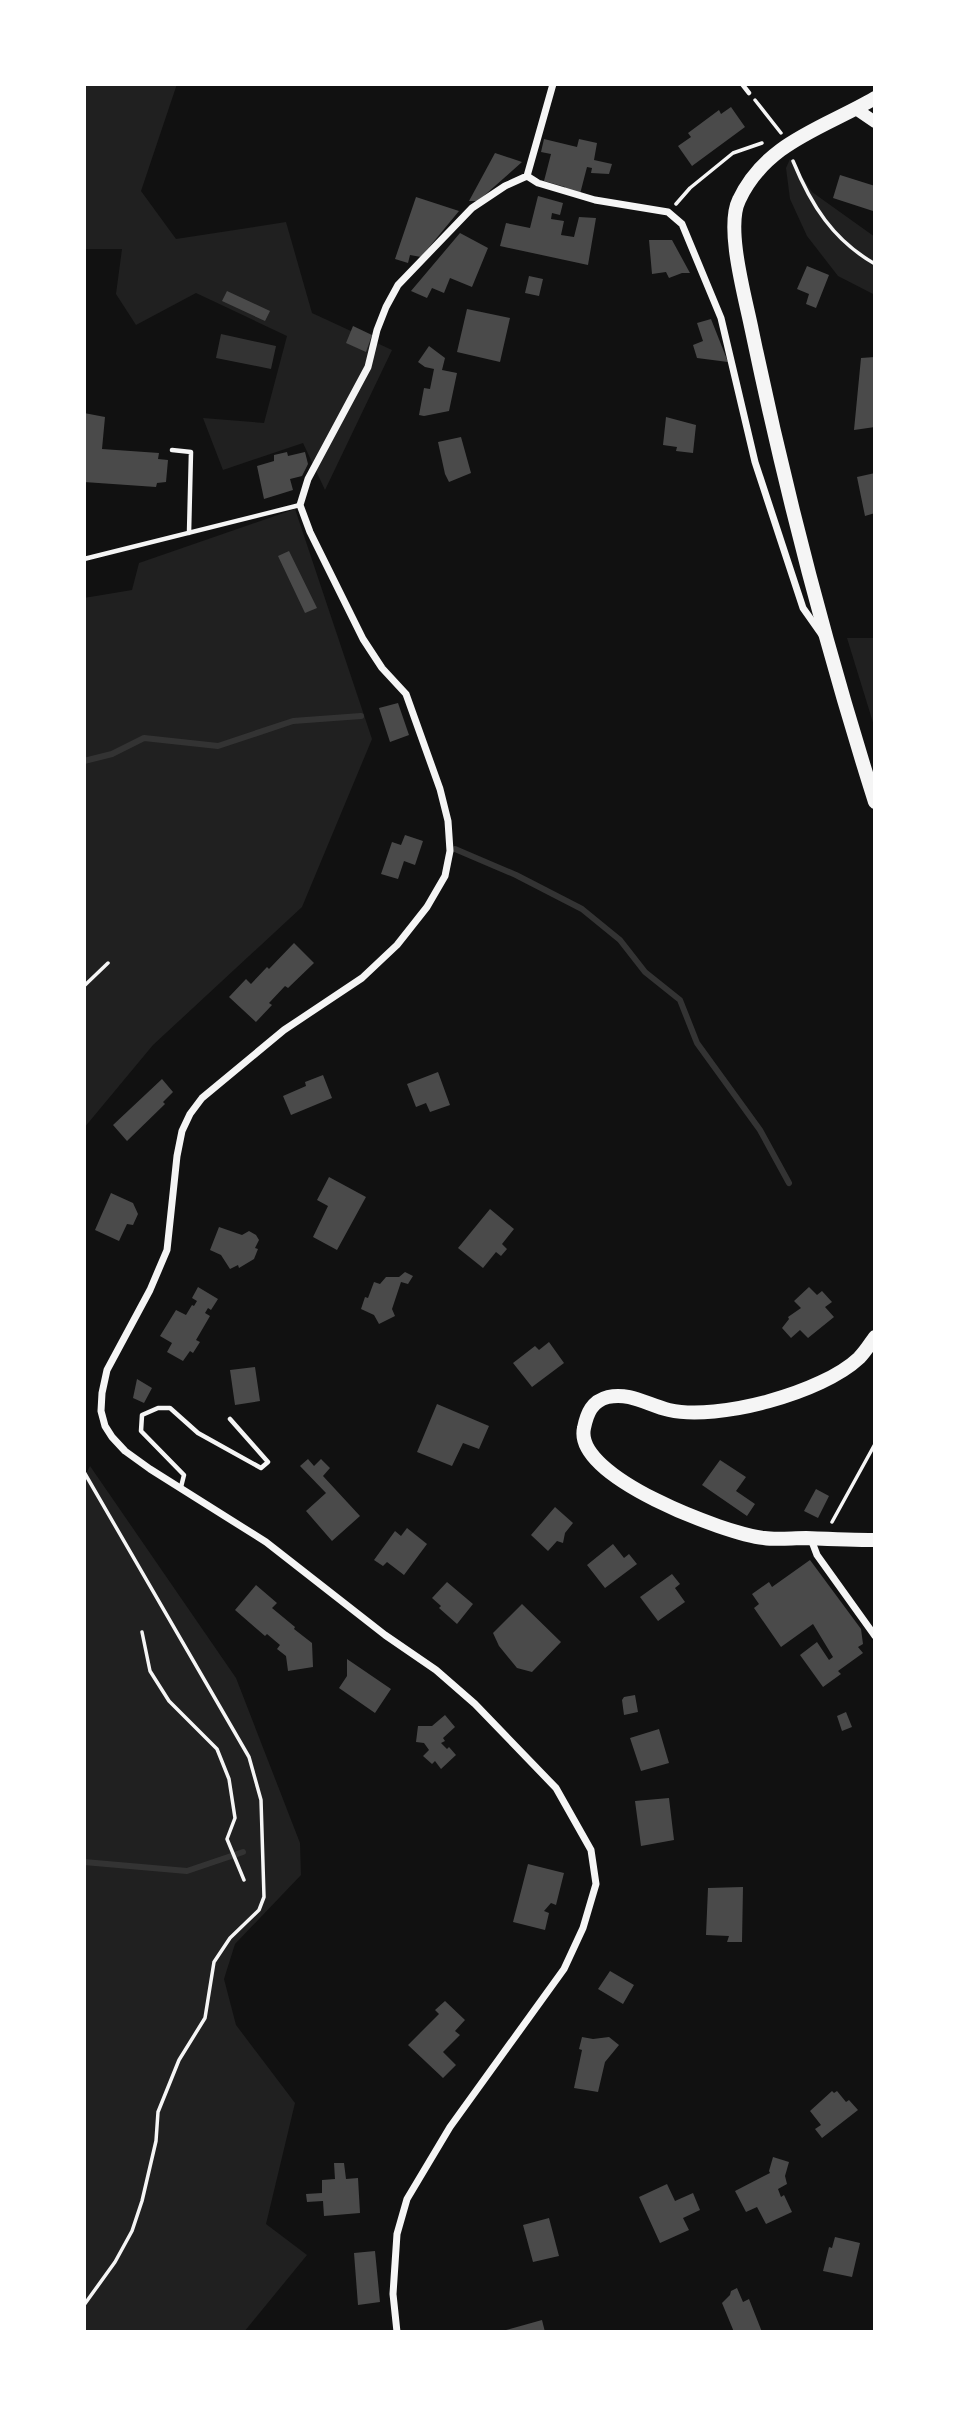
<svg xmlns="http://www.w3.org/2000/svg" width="959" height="2416" viewBox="0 0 959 2416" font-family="Merriweather,serif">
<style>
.green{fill:#202020}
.water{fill:#333}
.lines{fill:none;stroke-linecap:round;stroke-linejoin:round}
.stream{stroke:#333;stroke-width:6}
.building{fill:#4a4a4a}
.path{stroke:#f5f5f5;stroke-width:3.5}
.service{stroke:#f5f5f5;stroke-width:4.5}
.minor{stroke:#f5f5f5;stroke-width:7}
.tertiary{stroke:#f5f5f5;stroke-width:12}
.secondary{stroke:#f5f5f5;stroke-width:14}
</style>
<rect width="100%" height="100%" fill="#111"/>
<!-- green -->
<path class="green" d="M84,84h93l-36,107 35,48 110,-17 26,91 80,37 -67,140 -22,-47 -80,27 -20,-52 61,5 23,-87 -91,-43 -60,32 -20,-31 6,-45h-38z
M790,159l22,33 63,45v58l-37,-19 -31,-40 -17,-37 -4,-31z
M295,509l77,230 -70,168 -149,138 -69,83v-530l48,-8 7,-27z
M847,638h28v91z
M90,1466l146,212 64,165 1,32 -66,69 -11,35 12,46 59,78 -29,121 41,31 -63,77h-160v-855z"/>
<!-- water -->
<path class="water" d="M221,334l55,12 -5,23 -55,-11z"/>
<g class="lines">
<!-- stream -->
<path class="stream" d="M84,761l28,-7 32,-16 74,8 75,-25 68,-5
M455,849l61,26 66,34 38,31 25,32 35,28 17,43 63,87 29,53
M84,1862l103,9 56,-19"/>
</g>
<!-- building -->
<path class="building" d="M731,107l14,20 -53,39 -14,-20 13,-9 -3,-4 31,-23 2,4z
M544,139l33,8 2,-8 18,4 -3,17 18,4 -3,10 -18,-1 1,-5 -5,-1 -7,27 -16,-3 1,-4 -21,-6 7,-27 -10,-2z
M495,153l27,9 -44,39h-9z
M840,175l35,11 -2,25 -40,-13z
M538,196l25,7 -3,12 -8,-2 -1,6 13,2 -3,14 13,2 5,-20 17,1 -8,47 -88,-19 6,-23 24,5z
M416,197l43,14 -38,46 -11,-2 -2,8 -13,-4z
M460,233l28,15 -16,39 -22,-9 -6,15 -12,-5 -5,10 -16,-7z
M649,240h23l18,33h-8l-13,5 -3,-6 -14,2z
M807,266l22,9 -13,33 -10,-4 3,-10 -12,-5z
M529,276l14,3 -4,17 -14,-3z
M227,291l43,20 -5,10 -43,-20z
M467,309l43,9 -10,44 -43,-10z
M711,319l17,43 -31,-4 -4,-13 10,-4 -6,-18z
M353,326l19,9 -6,17 -20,-9z
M429,346l16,12 -3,12 15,3 -8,38 -25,5 -5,-1 5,-27 6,1 4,-20 -9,-2 -7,-5z
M875,357v70l-21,3 7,-72z
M84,413l21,4 -3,32 57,4 -1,6 10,1 -2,22 -9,1 -1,4 -72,-5z
M666,417l30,8 -3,28 -17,-2 1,-4 -14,-2z
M461,437l10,36 -22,9 -4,-8 -7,-32z
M287,452l1,4 17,-4 3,12 -6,12 -12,3 3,11 -29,9 -7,-33 17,-5v-6z
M875,473v40l-10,3 -8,-39z
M289,551l28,57 -12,5 -27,-57z
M398,703l11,32 -19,7 -11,-34z
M405,835l18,6 -8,24 -11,-4 -6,18 -17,-5 11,-32 9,3z
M294,943l20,20 -26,25 -3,-2 -16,17 3,2 -16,17 -27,-25 17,-18 5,5 16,-17 2,2z
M438,1072l12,33 -20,7 -4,-9 -10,4 -9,-23z
M323,1075l9,23 -41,17 -8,-19 23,-10 -1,-4z
M162,1079l11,13 -10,10 2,2 -38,37 -14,-16z
M329,1177l37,20 -29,53 -24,-13 15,-31 -11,-6z
M111,1193l22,10 5,11 -5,11 -6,-1 -8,17 -24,-11z
M490,1209l24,20 -12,15 5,5 -6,7 -5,-4 -13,16 -25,-20z
M219,1227l23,8 7,-4 7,4 3,5 -4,8 3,1 -4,10 -15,9 -1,-3 -8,4 -9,-14 -11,-5z
M405,1272l8,4 -5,8 -7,-2 -9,27 3,7 -16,8 -5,-9 -13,-6 4,-12 3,1 6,-16 6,2 6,-7h13z
M198,1287l20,12 -7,11 -3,-2 -3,5 5,3 -14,24 4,2 -7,11 -3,-2 -7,10 -16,-9 5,-9 -12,-7 16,-26 10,5 6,-10 2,1 3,-5 -5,-3z
M809,1287l8,8 5,-4 10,11 -7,5 9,10 -26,21 -8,-8 -9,8 -9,-10 7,-9 -1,-2 13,-9 -7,-7z
M549,1342l15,21 -32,24 -19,-24 22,-17 4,4z
M255,1367l5,34 -25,4 -5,-35z
M137,1379l15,9 -8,15 -11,-5z
M437,1404l52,22 -10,23 -16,-6 -11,23 -35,-14z
M308,1459l6,7 7,-7 9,9 -7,8 37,40 -28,25 -26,-30 20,-18 -26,-27z
M720,1460l26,17 -10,14 19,13 -8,12 -45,-31z
M816,1489l13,7 -11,22 -14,-7z
M555,1507l18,16 -8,10 -2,10 -6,-2 -9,10 -17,-16z
M407,1528l20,16 -23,31 -17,-13 -4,4 -9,-6 21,-29 6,5z
M613,1544l11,14 5,-4 8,10 -32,24 -18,-23z
M810,1560l51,69 2,15 -5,3 5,6 -25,18 3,3 -18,13 -23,-32 17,-13 12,18 4,-3 -20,-33 -32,23 -27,-39 5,-4 -7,-10 17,-12 3,5z
M672,1574l8,10 -5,4 10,14 -27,19 -18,-24z
M447,1582l26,22 -16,20 -18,-16 2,-2 -9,-8z
M256,1585l21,18 -5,5 23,19 -1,2 18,14 1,24 -25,4 -2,-15 -9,-7 3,-4 -13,-11 -2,2 -30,-26z
M522,1604l39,38 -29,30 -15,-4 -18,-22 -6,-13z
M347,1659l44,30 -16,24 -36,-25 8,-12z
M635,1695l3,17 -14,3 -2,-15 2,-3z
M846,1712l6,15 -10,4 -5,-15z
M445,1715l10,12 -12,11 2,3 -4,2 6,6 2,-2 7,8 -15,14 -6,-8 -3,3 -9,-8 6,-6 -5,-7 -8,-1 2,-16h14z
M659,1729l10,34 -28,8 -11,-33z
M669,1798l5,42 -33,6 -6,-45z
M528,1864l36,9 -8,32 -5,-2 -7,8 5,2 -4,17 -32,-8z
M743,1887l-1,55h-15l2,-6 -23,-1 2,-47z
M610,1971l24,14 -11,19 -25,-15z
M445,2001l20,19 -10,11 5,4 -17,17 13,13 -13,13 -35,-33 31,-31 -4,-4z
M582,2037l11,2 16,-2 10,8 -14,17 -7,30 -24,-4 8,-38 -3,-1z
M832,2091l2,2 3,-2 9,11 3,-2 9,10 -36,28 -7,-9 6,-4 -11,-14z
M773,2157l16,5 -4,14 2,8 -9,5 3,8 3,-2 8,17 -26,12 -9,-17 -11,5 -11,-21 35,-18 -1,-2z
M334,2163h10l2,16 12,-1 2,35 -36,3 -1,-15 -16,1 -1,-8 16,-1v-13l13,-1z
M667,2184l8,17 18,-8 7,17 -17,8 6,12 -29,13 -21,-46z
M549,2218l10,38 -26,6 -10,-37z
M835,2237l25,6 -8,34 -29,-6 6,-24 3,1z
M375,2251l5,51 -22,3 -4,-52z
M737,2288l6,14 6,-3 13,33h-28l-12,-29 8,-8 1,-4z
M542,2320l3,12h-39v-2z"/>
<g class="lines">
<!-- path -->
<path class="path" d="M755,100l26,33
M793,161c18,44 40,79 82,103
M676,204l14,-16 43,-35 29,-10
M84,986l24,-23
M84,1472l165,285 12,43 3,97 -5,13 -29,28 -16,24 -9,56 -26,42 -21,52 -2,29 -14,60 -10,30 -17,31 -31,43
M832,1522l43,-78
M142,1632l8,39 19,30 48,48 12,30 6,39 -8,21 17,41"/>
<!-- service -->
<path class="service" d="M742,84l7,9
M172,450l19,2 -2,81
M84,559l216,-54
M181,1487l3,-12 -43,-44 1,-16 16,-7h12l28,25 63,35 7,-6 -38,-43"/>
<!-- minor -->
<path class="minor" d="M527,176l11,7 57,17 73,12 14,12 39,94 34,144 48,146 19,27
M811,1539l6,16 58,81
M397,2332l-4,-38 4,-60 10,-35 43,-72 114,-158 19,-41 13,-44 -5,-34 -35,-62 -81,-84 -39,-34 -51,-35 -119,-93 -116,-73 -25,-18 -13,-14 -7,-11 -4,-15 1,-18 5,-23 43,-80 17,-40 10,-94 5,-25 8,-17 12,-16 82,-68 78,-52 35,-33 30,-38 18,-31 5,-25 -2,-30 -8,-32 -34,-95 -24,-26 -19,-29 -53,-107 -10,-27 8,-26 60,-112 9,-37 9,-23 12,-22 74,-77 33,-22 22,-10 26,-92"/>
<!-- tertiary -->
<path class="tertiary" d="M856,109l19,13"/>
<!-- secondary -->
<path class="secondary" d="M875,98c-51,30 -109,44 -136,102 -14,28 7,100 13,131 33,158 74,316 123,471
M875,1337c-5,7 -10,15 -16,21 -37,35 -141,63 -190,52 -21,-5 -39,-18 -61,-13 -16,4 -21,16 -24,31 -11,49 142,106 180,110 13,2 28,0 42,0 23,1 46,2 69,2"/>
</g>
<!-- border -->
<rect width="959" height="2416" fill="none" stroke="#ffffff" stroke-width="172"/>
</svg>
